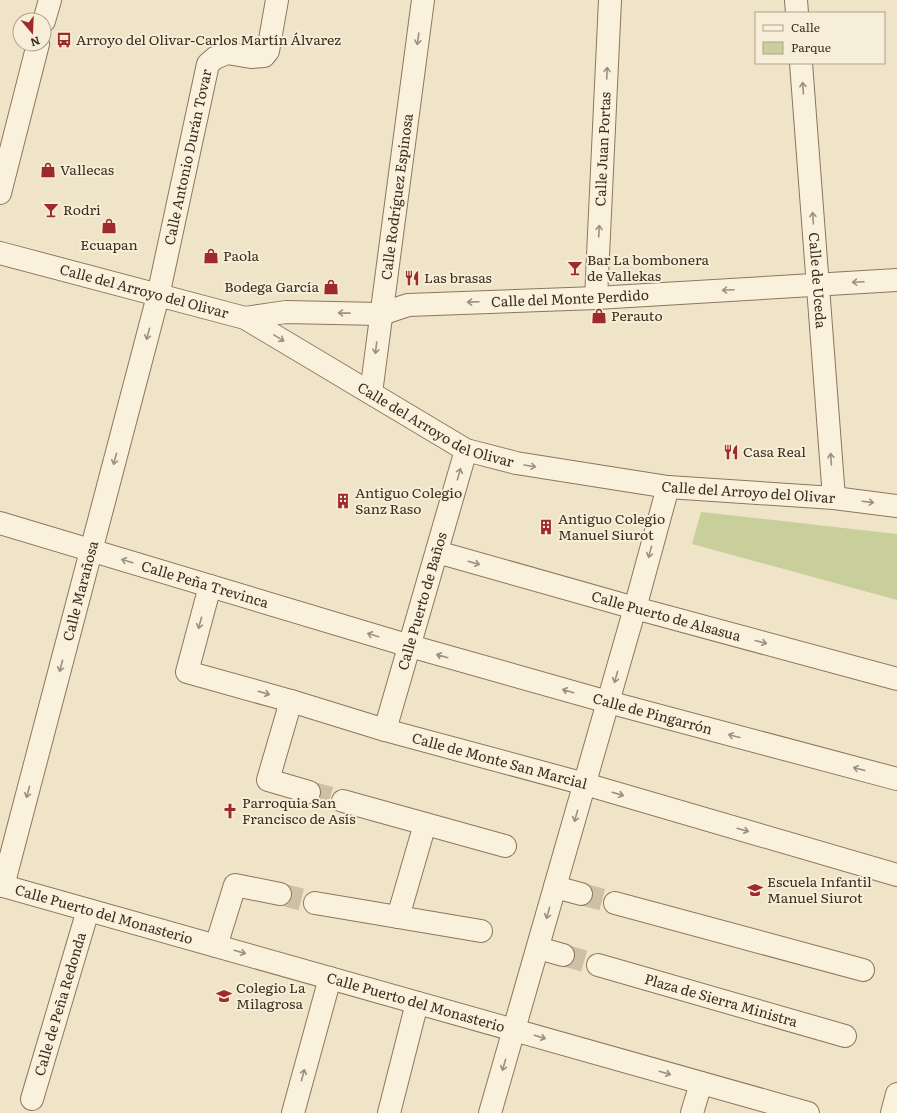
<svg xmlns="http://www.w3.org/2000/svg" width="897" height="1113" viewBox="0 0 897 1113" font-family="Literata,serif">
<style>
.green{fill:#c9cf9b}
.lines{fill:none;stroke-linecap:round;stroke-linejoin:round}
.minor-tunnel{stroke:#ccc0a6;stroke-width:22;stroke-dasharray:22 11;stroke-linecap:butt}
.minor-casing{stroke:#8d765c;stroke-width:24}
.minor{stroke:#faf1dc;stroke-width:22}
.oneway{stroke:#9c907e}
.labels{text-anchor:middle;stroke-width:4;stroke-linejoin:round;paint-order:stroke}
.poi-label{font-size:14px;fill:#3d2e20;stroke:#f7eed8;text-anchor:start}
.street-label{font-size:14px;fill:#3d2e20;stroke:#f7eed8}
</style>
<rect width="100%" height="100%" fill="#f0e4c8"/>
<!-- green -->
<path class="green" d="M701,512l196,22v66l-205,-56z"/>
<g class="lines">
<!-- minor-tunnel -->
<path class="minor-tunnel" d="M309,792l34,9
M280,894l35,9
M581,894l34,9
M563,955l35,10"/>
<defs>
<g id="minor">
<path d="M796,0l1,13"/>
<path d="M44,21l6,-21"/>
<path id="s1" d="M801,63l33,435"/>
<path d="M0,193l38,-149"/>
<path id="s2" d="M0,253l245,65 221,132 50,13 152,24 166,11 63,8"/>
<path id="s3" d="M596,298l14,-298"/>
<path id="s4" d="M245,318l41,-6 95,2 27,-9 188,-7 301,-18"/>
<path id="s5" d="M371,393l52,-393"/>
<path id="s6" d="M0,523l410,123 198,56 289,77"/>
<path id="s7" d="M437,552l198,56 262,71"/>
<path id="s8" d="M210,586l-23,86 104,29 94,29 200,54 312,91"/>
<path d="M291,701l-23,79 41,12"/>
<path id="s9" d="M385,730l81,-280"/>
<path d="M343,801l162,45"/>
<path id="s10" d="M0,885l808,228"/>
<path id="s11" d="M3,886l155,-590 50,-232 7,-6 12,-5 24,4 13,-1 4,-5 9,-51"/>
<path d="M555,887l26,7"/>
<path d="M315,903l166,28"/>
<path d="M615,903l248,67"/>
<path d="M398,917l27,-93"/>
<path d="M216,946l19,-61 45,9"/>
<path d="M538,948l25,7"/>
<path id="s12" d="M598,965l247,71"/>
<path id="s13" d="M32,1099l56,-189"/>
<path d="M293,1113l37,-135"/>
<path d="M389,1113l28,-110"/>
<path d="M490,1113l145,-505 33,-121"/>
<path d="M692,1113l9,-30"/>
<path d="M892,1113l5,-19"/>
</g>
</defs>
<!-- minor casing -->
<use href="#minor" class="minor-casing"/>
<!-- minor -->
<use href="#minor" class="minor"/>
</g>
<!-- one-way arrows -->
<defs><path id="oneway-shaft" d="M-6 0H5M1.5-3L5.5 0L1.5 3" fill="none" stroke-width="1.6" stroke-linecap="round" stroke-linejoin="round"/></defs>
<g class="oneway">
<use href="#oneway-shaft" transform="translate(418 39) rotate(98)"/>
<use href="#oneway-shaft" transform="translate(607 73) rotate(-87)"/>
<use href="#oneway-shaft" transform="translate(803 88) rotate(-94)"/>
<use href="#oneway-shaft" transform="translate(813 218) rotate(-94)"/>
<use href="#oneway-shaft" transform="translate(599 231) rotate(-87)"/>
<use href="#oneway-shaft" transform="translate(858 282) rotate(177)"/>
<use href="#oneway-shaft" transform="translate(728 290) rotate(177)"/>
<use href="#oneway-shaft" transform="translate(473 302) rotate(178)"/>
<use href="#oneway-shaft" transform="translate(344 313) rotate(-179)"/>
<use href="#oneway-shaft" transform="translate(148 334) rotate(105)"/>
<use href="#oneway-shaft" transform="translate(279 338) rotate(31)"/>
<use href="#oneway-shaft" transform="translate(376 348) rotate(97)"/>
<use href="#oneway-shaft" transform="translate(115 459) rotate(105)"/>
<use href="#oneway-shaft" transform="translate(831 459) rotate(-94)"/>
<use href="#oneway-shaft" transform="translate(530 466) rotate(9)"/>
<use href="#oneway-shaft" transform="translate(459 474) rotate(-74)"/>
<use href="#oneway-shaft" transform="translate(868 502) rotate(7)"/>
<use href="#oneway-shaft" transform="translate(650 552) rotate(105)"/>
<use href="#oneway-shaft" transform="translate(127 561) rotate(-163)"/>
<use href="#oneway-shaft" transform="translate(474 563) rotate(16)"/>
<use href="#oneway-shaft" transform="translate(200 623) rotate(105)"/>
<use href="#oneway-shaft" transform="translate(373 635) rotate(-163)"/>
<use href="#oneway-shaft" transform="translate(761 642) rotate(15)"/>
<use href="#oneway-shaft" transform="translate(442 656) rotate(-164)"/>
<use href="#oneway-shaft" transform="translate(61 666) rotate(105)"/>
<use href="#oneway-shaft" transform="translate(616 677) rotate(106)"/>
<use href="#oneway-shaft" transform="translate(568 691) rotate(-164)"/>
<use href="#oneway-shaft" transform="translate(264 693) rotate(16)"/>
<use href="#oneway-shaft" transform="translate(734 736) rotate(-165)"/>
<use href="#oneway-shaft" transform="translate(859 769) rotate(-165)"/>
<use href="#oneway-shaft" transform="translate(28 792) rotate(105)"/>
<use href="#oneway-shaft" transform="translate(618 794) rotate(16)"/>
<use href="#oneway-shaft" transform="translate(576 816) rotate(106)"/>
<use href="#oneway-shaft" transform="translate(743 830) rotate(16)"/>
<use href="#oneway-shaft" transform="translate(548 913) rotate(106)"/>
<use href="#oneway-shaft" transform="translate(240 952) rotate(16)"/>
<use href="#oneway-shaft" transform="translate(540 1037) rotate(16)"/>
<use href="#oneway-shaft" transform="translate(504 1065) rotate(106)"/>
<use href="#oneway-shaft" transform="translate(665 1073) rotate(16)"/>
<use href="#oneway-shaft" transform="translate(303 1075) rotate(-75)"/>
</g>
<!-- icons -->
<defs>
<symbol id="bus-bare" viewBox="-9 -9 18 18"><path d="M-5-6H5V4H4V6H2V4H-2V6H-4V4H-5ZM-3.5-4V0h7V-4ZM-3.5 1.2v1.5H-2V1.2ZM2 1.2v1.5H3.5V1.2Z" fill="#9e2a2b" stroke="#f7eed8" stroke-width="2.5" paint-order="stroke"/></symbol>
<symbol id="shop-bare" viewBox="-9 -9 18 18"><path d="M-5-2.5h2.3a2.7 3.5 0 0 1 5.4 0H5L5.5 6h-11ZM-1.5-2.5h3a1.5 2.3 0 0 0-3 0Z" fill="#9e2a2b" stroke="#f7eed8" stroke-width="2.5" paint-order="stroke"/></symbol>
<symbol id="bar-bare" viewBox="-9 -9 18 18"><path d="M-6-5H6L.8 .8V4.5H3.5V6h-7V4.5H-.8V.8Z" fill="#9e2a2b" stroke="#f7eed8" stroke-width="2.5" paint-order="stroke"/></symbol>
<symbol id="restaurant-bare" viewBox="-9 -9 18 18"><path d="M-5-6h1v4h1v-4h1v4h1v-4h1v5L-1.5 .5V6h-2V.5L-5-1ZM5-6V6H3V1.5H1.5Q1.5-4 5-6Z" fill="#9e2a2b" stroke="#f7eed8" stroke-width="2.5" paint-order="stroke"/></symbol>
<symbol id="building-bare" viewBox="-9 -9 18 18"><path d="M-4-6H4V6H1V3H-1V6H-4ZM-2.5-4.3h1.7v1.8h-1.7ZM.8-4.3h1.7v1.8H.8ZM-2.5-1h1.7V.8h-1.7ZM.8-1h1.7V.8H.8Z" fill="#9e2a2b" stroke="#f7eed8" stroke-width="2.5" paint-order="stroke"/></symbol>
<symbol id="church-bare" viewBox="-9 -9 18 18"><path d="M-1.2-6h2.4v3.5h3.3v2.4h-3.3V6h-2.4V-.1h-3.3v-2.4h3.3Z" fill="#9e2a2b" stroke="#f7eed8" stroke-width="2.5" paint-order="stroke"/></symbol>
<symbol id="school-bare" viewBox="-9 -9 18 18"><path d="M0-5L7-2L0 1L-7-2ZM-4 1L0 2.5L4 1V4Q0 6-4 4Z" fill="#9e2a2b" stroke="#f7eed8" stroke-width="2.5" paint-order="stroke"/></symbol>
</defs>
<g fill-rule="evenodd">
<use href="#bus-bare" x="53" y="29" width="22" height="22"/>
<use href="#shop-bare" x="37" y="159" width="22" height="22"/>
<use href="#bar-bare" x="40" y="199" width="22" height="22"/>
<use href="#shop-bare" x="98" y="215" width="22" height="22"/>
<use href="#shop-bare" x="200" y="245" width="22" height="22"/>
<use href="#bar-bare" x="564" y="257" width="22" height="22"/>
<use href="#restaurant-bare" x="401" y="267" width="22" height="22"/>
<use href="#shop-bare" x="320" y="276" width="22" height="22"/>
<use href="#shop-bare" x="588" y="305" width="22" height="22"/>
<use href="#restaurant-bare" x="720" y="441" width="22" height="22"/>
<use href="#building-bare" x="332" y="490" width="22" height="22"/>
<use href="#building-bare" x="535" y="516" width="22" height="22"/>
<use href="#church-bare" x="219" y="800" width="22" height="22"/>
<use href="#school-bare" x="744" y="879" width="22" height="22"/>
<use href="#school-bare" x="213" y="985" width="22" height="22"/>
</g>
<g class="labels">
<!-- poi labels -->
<g class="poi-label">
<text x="76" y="45">Arroyo del Olivar-Carlos Martín Álvarez</text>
<text x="60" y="175">Vallecas</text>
<text x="63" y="215">Rodri</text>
<text x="109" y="250" text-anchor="middle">Ecuapan</text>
<text x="223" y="261">Paola</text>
<text x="587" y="265">Bar La bombonera<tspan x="587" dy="16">de Vallekas</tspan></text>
<text x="424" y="283">Las brasas</text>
<text x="319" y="292" text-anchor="end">Bodega García</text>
<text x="611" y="321">Perauto</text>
<text x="743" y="457">Casa Real</text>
<text x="355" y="498">Antiguo Colegio<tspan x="355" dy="16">Sanz Raso</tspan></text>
<text x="558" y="524">Antiguo Colegio<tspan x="558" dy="16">Manuel Siurot</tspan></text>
<text x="242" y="808">Parroquia San<tspan x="242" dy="16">Francisco de Asís</tspan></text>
<text x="767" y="887">Escuela Infantil<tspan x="767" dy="16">Manuel Siurot</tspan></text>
<text x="236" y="993">Colegio La<tspan x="236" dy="16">Milagrosa</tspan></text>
</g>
<!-- street labels -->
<g class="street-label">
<text dy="5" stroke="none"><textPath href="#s3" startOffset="149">Calle Juan Portas</textPath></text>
<text dy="5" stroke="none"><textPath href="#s11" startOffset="752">Calle Antonio Durán Tovar</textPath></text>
<text dy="5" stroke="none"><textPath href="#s5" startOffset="198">Calle Rodríguez Espinosa</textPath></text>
<text dy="5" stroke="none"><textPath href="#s1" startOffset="218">Calle de Uceda</textPath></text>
<text dy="5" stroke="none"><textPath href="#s2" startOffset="149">Calle del Arroyo del Olivar</textPath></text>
<text dy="5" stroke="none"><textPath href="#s4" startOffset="327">Calle del Monte Perdido</textPath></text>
<text dy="5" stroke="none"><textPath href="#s2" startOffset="473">Calle del Arroyo del Olivar</textPath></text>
<text dy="5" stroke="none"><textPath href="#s2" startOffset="797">Calle del Arroyo del Olivar</textPath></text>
<text dy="5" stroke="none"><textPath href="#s6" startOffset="214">Calle Peña Trevinca</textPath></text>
<text dy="5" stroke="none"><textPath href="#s11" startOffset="305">Calle Marañosa</textPath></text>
<text dy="5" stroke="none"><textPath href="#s9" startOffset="134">Calle Puerto de Baños</textPath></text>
<text dy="5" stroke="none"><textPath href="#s7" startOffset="238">Calle Puerto de Alsasua</textPath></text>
<text dy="5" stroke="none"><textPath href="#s6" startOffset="680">Calle de Pingarrón</textPath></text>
<text dy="5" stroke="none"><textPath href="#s8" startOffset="414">Calle de Monte San Marcial</textPath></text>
<text dy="5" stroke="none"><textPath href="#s10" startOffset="108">Calle Puerto del Monasterio</textPath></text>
<text dy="5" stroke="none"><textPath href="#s12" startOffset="128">Plaza de Sierra Ministra</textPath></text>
<text dy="5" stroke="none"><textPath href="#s10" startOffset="432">Calle Puerto del Monasterio</textPath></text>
<text dy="5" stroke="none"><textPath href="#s13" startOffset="99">Calle de Peña Redonda</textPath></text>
</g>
</g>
<!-- legend -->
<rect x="755" y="12" width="130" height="52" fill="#f7eed8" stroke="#ada18e"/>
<rect x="763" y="25" width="20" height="6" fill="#faf1dc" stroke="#ada18e"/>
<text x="791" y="32" font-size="12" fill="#3d2e20">Calle</text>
<rect x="763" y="42" width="20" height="12" fill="#c9cf9b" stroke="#ada18e"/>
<text x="791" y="52" font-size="12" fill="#3d2e20">Parque</text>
<!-- north arrow -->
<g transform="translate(32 32) rotate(161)"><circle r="19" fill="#f7eed8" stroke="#ada18e"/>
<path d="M0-3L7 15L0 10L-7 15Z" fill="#9e2a2b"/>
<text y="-6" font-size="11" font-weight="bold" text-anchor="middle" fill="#3d2e20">N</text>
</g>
</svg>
